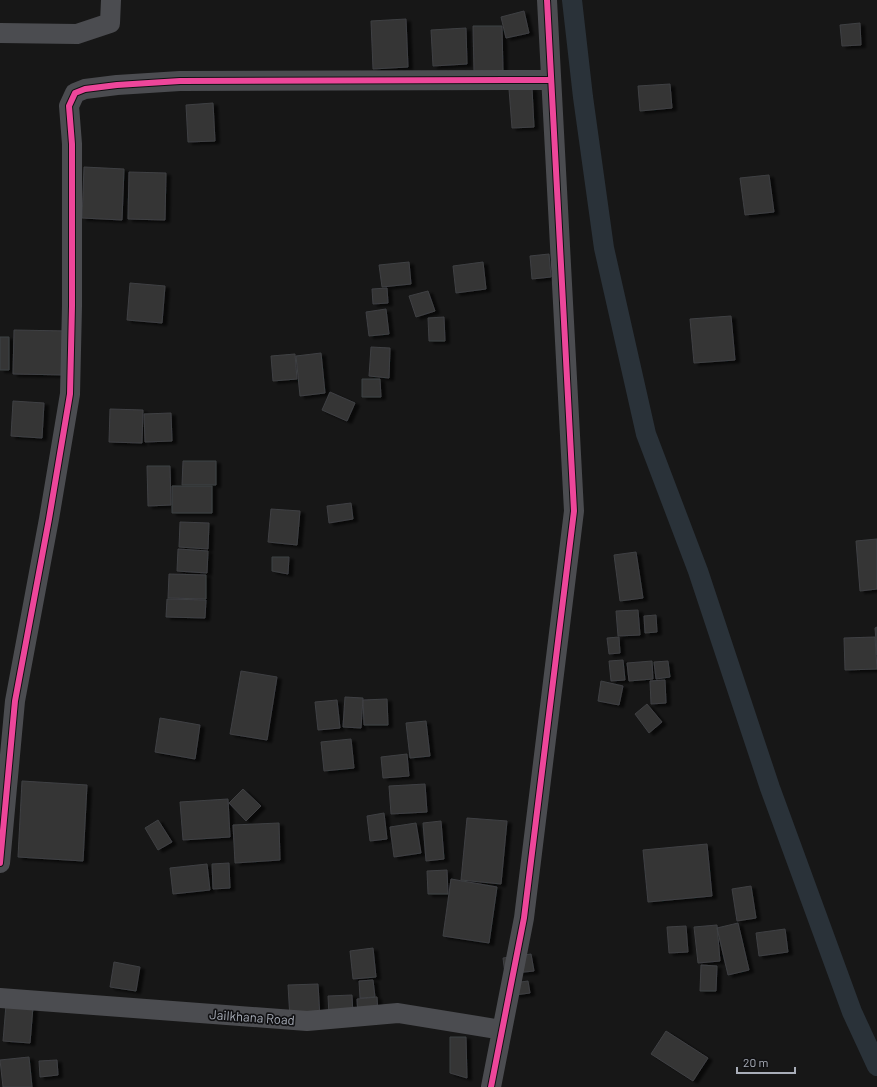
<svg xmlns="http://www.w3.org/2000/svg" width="877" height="1087" viewBox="0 0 877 1087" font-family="Barlow,sans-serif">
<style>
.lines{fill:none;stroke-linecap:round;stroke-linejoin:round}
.canal{stroke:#2a3239;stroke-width:20}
.building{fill:#353536;stroke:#3f4043;filter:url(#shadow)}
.minor{stroke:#4b4c50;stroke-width:20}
.cycleway-casing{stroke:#111113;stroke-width:8}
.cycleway{stroke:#ed469a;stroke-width:6}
.labels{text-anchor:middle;stroke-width:3.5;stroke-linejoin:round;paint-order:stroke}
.street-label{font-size:13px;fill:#a8adb8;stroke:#111113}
</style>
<defs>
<filter id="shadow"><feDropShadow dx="4.5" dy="2.5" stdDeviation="1" flood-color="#0009"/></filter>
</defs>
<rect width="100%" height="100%" fill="#171717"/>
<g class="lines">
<!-- canal -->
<path class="canal" d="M572,0l11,97 21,151 42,186 52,137 72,217 82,224 25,54"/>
</g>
<!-- building -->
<path class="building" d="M524,11l5,22 -23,5 -5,-21z
M406,19l2,48 -35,2 -2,-48z
M860,23l1,22 -19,1 -2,-21z
M473,26h29l1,46h-29z
M466,28l1,36 -34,2 -2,-36z
M670,84l2,24 -32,3 -2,-25z
M532,88l2,39 -22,1 -3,-39z
M213,103l2,38 -27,1 -2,-37z
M84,167l40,2 -2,51 -40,-2z
M129,172l37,1 -1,47 -37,-1z
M769,175l5,37 -29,3 -5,-37z
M549,254l2,23 -19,2 -2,-23z
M409,262l2,22 -29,3 -3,-22z
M483,262l3,27 -30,4 -3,-27z
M130,283l35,3 -3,37 -35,-3z
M387,288l1,15 -15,1 -1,-15z
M428,291l7,20 -19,6 -7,-21z
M386,309l3,25 -20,2 -3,-24z
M731,316l4,44 -41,3 -4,-44z
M444,317l1,24h-16l-1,-23z
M14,330l54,1 -1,44 -54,-1z
M0,337h9v33h-9z
M371,347l19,1 -1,30 -20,-2z
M321,353l4,40 -25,3 -4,-40z
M295,354l2,25 -24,2 -2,-25z
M362,379h18l1,18h-19z
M330,392l25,11 -8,18 -25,-11z
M13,401l31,2 -2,35 -31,-2z
M110,409l33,1 -1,33 -33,-1z
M171,413l1,28 -27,1 -1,-28z
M183,461h33v24h-34z
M147,466h23l1,39 -23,1z
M172,486h40v27h-40z
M351,503l2,16 -24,4 -2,-17z
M271,509l29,2 -3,34 -29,-3z
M180,522l29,1 -1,26 -29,-2z
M877,539v50l-17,2 -4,-50z
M178,549l30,2 -1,22 -30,-2z
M636,552l7,46 -23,3 -6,-46z
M272,557h17l-1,17 -16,-3z
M169,574l37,1v24l-38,-1z
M167,599l39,1 -1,18 -39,-1z
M638,610l2,25 -22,1 -2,-25z
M656,615l1,17 -12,1 -1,-17z
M877,627v28l-2,-27z
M619,637l1,16 -11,1 -2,-16z
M875,637l2,32 -32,1 -1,-32z
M623,660l2,20 -14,1 -2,-20z
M652,661l1,18 -24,2 -2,-18z
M668,661l2,16 -14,2 -2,-17z
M241,671l36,6 -10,63 -37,-6z
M665,680l1,23 -15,1 -1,-23z
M601,681l22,5 -4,19 -21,-4z
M345,697l18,1 -2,30 -18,-1z
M387,699l1,26h-24l-1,-25z
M337,700l3,28 -22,2 -3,-28z
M647,704l15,18 -13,11 -14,-19z
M160,718l40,7 -5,34 -40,-7z
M426,721l4,35 -20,2 -4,-35z
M351,739l3,29 -30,3 -3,-29z
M407,754l2,22 -26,2 -2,-21z
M22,781l65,4 -4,76 -65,-4z
M425,784l2,28 -36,2 -2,-28z
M243,789l18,17 -15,15 -17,-18z
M228,799l2,38 -47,3 -3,-38z
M384,813l3,26 -17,2 -3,-25z
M467,818l40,3 -6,63 -40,-4z
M158,820l14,22 -14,8 -13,-22z
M441,821l3,38 -18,2 -3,-38z
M279,823l1,37 -45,3 -2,-38z
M416,823l5,30 -27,4 -4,-30z
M707,844l5,52 -64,6 -5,-52z
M229,863l1,25 -17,1 -1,-25z
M207,864l3,26 -37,4 -3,-26z
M447,870l1,24h-20l-1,-23z
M451,879l46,8 -8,56 -46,-7z
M751,886l5,32 -19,3 -5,-32z
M738,923l11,47 -21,5 -11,-47z
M717,925l3,36 -22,2 -4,-36z
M686,926l2,26 -19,1 -2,-26z
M785,929l3,23 -29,4 -3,-23z
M373,948l3,29 -23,2 -3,-28z
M531,954l3,17 -29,3 -2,-16z
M114,962l26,5 -4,24 -26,-4z
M701,965l16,1 -1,25h-16z
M373,980l2,17 -15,1 -1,-17z
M528,981l2,12 -15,2 -2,-12z
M318,984l2,34 -30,1 -2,-34z
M352,995l1,20 -24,1 -1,-20z
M377,997l1,16 -20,2 -1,-16z
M6,1005l27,2 -3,36 -27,-2z
M666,1031l42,27 -15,23 -42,-27z
M450,1037h16l1,41 -17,-5z
M29,1057l3,30h-29l-3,-27z
M57,1060l1,15 -18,2 -1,-16z"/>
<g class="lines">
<!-- minor -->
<path class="minor" d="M0,33l77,1 33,-11 1,-23
M0,863l15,-162 34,-182 21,-125 2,-88v-162l-3,-38 6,-13 10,-4 32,-4 63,-4 371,-1
M0,998l307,23 91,-8 104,17
M491,1087l33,-169 50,-407 -27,-511"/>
<defs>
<path id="cycleway" d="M0,863l15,-162 34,-182 21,-125 2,-88v-162l-3,-38 6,-13 10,-4 32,-4 63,-4 371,-1
M491,1087l33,-169 50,-407 -27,-511"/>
</defs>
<!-- cycleway casing -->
<use href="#cycleway" class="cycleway-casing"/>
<!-- cycleway -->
<use href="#cycleway" class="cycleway"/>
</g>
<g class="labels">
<!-- street labels -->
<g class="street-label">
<text transform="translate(252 1017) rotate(4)" y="5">Jailkhana Road</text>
</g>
</g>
<!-- scale -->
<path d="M737 1067v6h58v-6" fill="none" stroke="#a8adb8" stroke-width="2"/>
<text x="743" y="1067" font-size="12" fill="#a8adb8" stroke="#111113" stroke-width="3" paint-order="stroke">20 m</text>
</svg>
